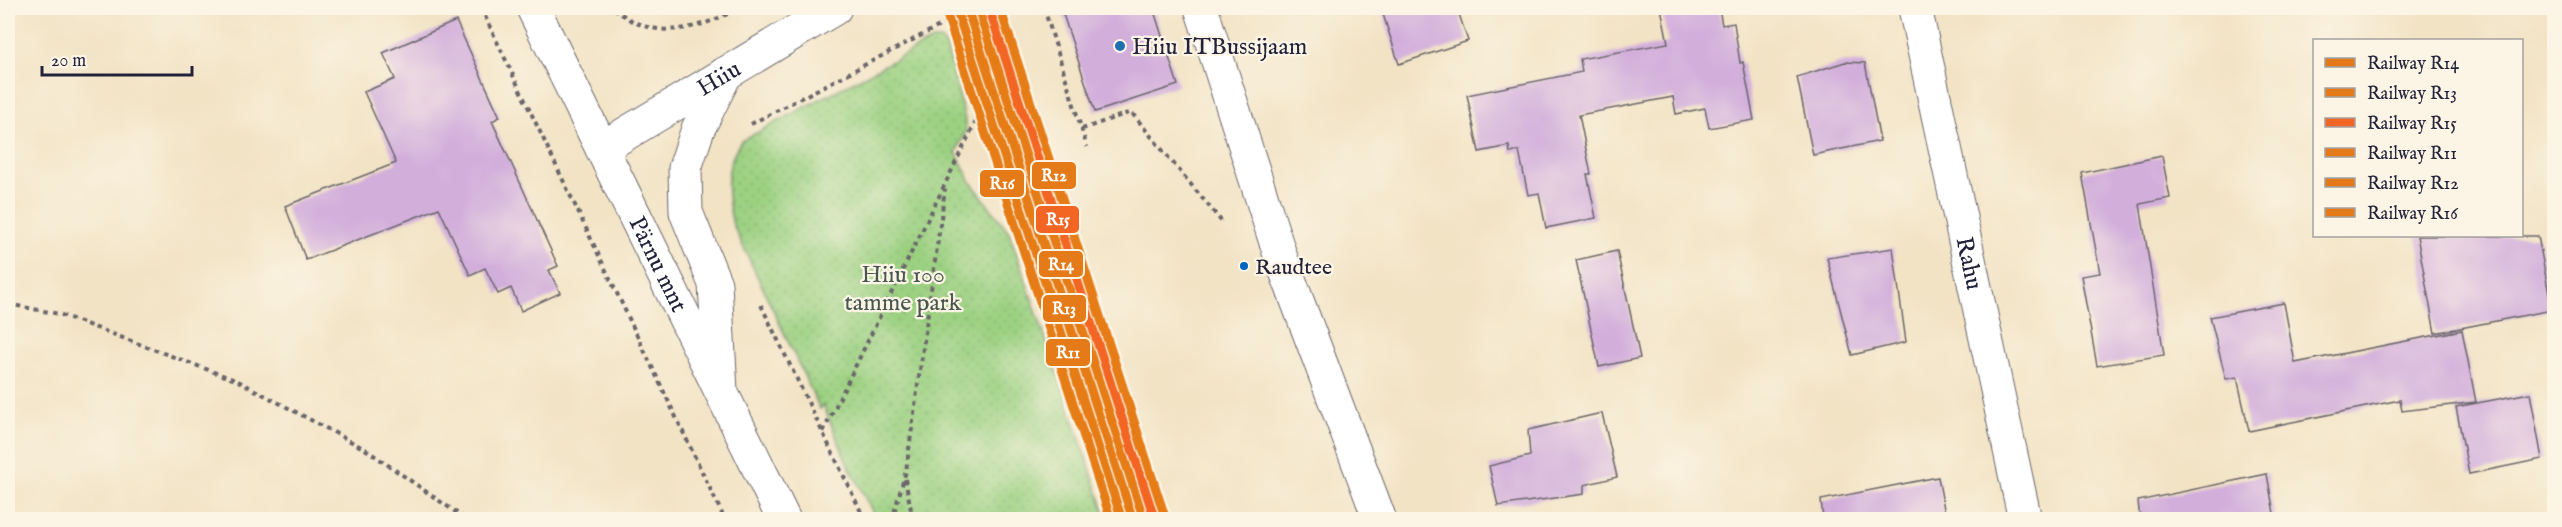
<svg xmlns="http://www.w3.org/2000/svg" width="2562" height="527" viewBox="0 0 2562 527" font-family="'IM FELL English',serif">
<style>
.green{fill:url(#green-dots);stroke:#5f7a5e;stroke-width:1.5}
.building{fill:#d2aedb}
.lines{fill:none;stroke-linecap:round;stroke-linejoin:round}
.minor-casing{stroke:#6b666b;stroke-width:35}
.tertiary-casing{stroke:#6b666b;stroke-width:35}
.secondary-casing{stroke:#6b666b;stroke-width:35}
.path{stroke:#6b666b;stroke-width:4;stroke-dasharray:4.5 4.5;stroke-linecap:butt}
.minor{stroke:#fff;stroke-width:33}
.tertiary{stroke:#fff;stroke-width:33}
.secondary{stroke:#fff;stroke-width:33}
.rail-1-casing{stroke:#fcf5e5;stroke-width:14}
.rail-2-casing{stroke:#fcf5e5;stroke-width:14}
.rail-3-casing{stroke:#fcf5e5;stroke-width:14}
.rail-4-casing{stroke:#fcf5e5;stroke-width:14}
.rail-5-casing{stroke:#fcf5e5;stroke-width:14}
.rail-6-casing{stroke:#fcf5e5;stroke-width:14}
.rail-1{stroke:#e57b18;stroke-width:9}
.rail-2{stroke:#e57b18;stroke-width:9}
.rail-3{stroke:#f26522;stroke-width:9}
.rail-4{stroke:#e57b18;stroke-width:9}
.rail-5{stroke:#e57b18;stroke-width:9}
.rail-6{stroke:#e57b18;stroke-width:9}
.poi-dot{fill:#1f6fb2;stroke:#fcf5e5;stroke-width:2}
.bus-dot{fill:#0065bd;stroke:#fcf5e5;stroke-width:2}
.labels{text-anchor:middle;stroke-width:4.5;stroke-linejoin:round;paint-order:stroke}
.bus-label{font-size:22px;fill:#22223b;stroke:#fcf5e5;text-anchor:start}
.poi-label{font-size:24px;fill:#22223b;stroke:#fcf5e5;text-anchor:start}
.street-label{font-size:24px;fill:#22223b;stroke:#fcf5e5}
.park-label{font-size:24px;fill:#475750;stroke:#fcf5e5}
.line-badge{stroke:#fcf5e5;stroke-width:2}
.badge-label{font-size:16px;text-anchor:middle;font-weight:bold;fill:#fff}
</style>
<defs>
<pattern id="green-dots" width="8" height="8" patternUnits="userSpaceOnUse" patternTransform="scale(1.5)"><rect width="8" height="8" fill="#9cd182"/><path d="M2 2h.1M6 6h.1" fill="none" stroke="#86b371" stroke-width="1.8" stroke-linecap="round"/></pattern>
</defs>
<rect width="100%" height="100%" fill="#fcf5e5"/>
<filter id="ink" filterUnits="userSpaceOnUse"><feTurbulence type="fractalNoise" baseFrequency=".0167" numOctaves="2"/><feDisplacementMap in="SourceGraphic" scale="12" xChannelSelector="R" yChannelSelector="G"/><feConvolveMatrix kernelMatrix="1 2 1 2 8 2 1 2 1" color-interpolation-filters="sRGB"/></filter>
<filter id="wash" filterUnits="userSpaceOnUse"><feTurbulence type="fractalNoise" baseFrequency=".008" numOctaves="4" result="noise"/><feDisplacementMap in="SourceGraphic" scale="24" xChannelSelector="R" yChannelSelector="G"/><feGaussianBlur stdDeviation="1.35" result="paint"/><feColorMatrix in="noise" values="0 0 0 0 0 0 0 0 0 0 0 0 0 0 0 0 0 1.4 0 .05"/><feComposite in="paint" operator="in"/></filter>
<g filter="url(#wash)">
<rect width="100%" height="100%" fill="#f2e3c5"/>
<!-- green -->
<path class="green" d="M932,40h8l6,5 19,75 1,11 -10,21 15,30 38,50 98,287h-231l-29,-57 -24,-57 -3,4 -87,-184c-7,-30 -10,-57 8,-84z"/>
<g id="blocks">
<!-- building -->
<path class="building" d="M1061,8h92l25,77 -83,27z
M1381,8h76l11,33 -69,23z
M1661,8h58l3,17 12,-2 6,40 3,-1 11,58 -45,8 -4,-20 -29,6 -3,-17 -94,18 12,59h-4l9,44 -50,10 -7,-35 -11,2 -9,-44 -9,2 -1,-7 -30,6 -12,-57 115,-23 -2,-13 88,-16z
M456,21l44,96 -8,4 66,145 -9,4 11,23 -39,18 -10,-23 -13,6 -13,-26 -15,7 -31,-67 -133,52 -21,-54 111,-43 -32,-71 31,-13 -12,-26z
M1845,62l20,1 15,78 -67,14 -16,-78z
M2162,156l8,42 -30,6 24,151 -67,11 -16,-90 19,-3 -18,-100z
M2417,236h121l14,74 -117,23z
M1893,248l13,94 -54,13 -25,-97z
M1617,251l23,107 -41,9 -23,-107z
M2284,303l11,60 167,-33 14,72 -74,9 -2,-11 -151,31 -12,-54 -11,2 -16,-62z
M2530,393l12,66 -73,15 -13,-67z
M1602,413l15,64 -33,8v9l-86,12 -9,-40 41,-10 -2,-26z
M2267,474l8,45h-135l-2,-18z
M1938,477l8,42h-123l-2,-19z"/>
</g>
</g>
<g filter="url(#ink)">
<use href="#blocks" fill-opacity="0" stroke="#6b666b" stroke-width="1.5"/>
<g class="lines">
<defs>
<g id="minor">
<path id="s1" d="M1915,8l110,512"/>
</g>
<g id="tertiary">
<path d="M1201,8l80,250 99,262"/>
<path id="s2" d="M602,148l233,-140"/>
<path d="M721,391l-6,-107 -29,-72 -1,-44 13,-39 28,-56"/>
</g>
<g id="secondary">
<path id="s3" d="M533,8l251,512"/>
</g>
</defs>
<!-- minor casing -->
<use href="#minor" class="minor-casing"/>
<!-- tertiary casing -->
<use href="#tertiary" class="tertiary-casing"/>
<!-- secondary casing -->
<use href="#secondary" class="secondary-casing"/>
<!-- path -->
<path class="path" d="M481,8l244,512
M614,8c39,35 84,22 125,0
M1044,8l43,139
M953,18l27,95 20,60
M751,124l223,-116
M1082,129l49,-17 91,110
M8,304l51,10 179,67 127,68 102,71
M761,305l104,215
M823,432l157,-319
M905,479l8,41
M892,520l14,-49 39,-282
M1091,520l23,-11"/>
<!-- minor -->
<use href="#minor" class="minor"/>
<!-- tertiary -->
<use href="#tertiary" class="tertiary"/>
<!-- secondary -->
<use href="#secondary" class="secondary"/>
<defs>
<path id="rail-1" d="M978,8l166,512"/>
<path id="rail-2" d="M968,11l165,509"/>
<path id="rail-3" d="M989,8l165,509"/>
<path id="rail-4" d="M958,14l164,506"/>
<path id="rail-5" d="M1000,8l164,506"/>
<path id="rail-6" d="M948,18l163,502"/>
</defs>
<!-- rail-1 casing -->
<use href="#rail-1" class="rail-1-casing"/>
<!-- rail-2 casing -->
<use href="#rail-2" class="rail-2-casing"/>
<!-- rail-3 casing -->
<use href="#rail-3" class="rail-3-casing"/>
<!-- rail-4 casing -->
<use href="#rail-4" class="rail-4-casing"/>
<!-- rail-5 casing -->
<use href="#rail-5" class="rail-5-casing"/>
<!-- rail-6 casing -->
<use href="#rail-6" class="rail-6-casing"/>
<!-- rail-1 -->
<use href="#rail-1" class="rail-1"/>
<!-- rail-2 -->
<use href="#rail-2" class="rail-2"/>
<!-- rail-3 -->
<use href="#rail-3" class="rail-3"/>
<!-- rail-4 -->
<use href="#rail-4" class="rail-4"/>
<!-- rail-5 -->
<use href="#rail-5" class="rail-5"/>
<!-- rail-6 -->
<use href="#rail-6" class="rail-6"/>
</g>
</g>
<!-- markers -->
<circle class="poi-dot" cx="1120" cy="46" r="6"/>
<circle class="bus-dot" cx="1244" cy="266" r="5"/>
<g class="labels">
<!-- bus labels -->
<g class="bus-label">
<text x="1255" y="274">Raudtee</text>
</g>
<!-- poi labels -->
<g class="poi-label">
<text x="1132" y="54">Hiiu ITBussijaam</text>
</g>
<!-- street labels -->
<g class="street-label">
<text dy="8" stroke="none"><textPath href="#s2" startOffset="136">Hiiu</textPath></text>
<text dy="8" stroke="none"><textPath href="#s3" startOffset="285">Pärnu mnt</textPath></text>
<text dy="8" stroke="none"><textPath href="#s1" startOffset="261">Rahu</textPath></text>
</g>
<!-- park labels -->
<g class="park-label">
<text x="903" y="282">Hiiu 100<tspan x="903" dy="28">tamme park</tspan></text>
</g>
</g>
<g class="line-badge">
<rect x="1031" y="161" width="46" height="29" rx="6" fill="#e57b18"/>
<rect x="979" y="169" width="46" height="29" rx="6" fill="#e57b18"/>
<rect x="1035" y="205" width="45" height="29" rx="6" fill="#f26522"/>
<rect x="1038" y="250" width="46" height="28" rx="6" fill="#e57b18"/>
<rect x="1042" y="294" width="45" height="29" rx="6" fill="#e57b18"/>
<rect x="1045" y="338" width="46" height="29" rx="6" fill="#e57b18"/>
</g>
<g class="badge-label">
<text x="1054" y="181">R12</text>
<text x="1002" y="189">R16</text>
<text x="1058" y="225">R15</text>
<text x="1061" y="270">R14</text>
<text x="1064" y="314">R13</text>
<text x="1068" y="358">R11</text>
</g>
<!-- margin -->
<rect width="2562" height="527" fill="none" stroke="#fcf5e5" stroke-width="30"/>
<!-- legend -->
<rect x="2313" y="39" width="210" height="198" fill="#fcf5e5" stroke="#a5a1a1" stroke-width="1.5"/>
<rect x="2325" y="58" width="30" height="9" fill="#e57b18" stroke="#a5a1a1" stroke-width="1.5"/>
<text x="2367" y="69" font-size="18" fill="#22223b">Railway R14</text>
<rect x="2325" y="88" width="30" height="9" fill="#e57b18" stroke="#a5a1a1" stroke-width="1.5"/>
<text x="2367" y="99" font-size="18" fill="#22223b">Railway R13</text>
<rect x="2325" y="118" width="30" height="9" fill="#f26522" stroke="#a5a1a1" stroke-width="1.5"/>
<text x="2367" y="129" font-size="18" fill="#22223b">Railway R15</text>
<rect x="2325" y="148" width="30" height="9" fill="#e57b18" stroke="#a5a1a1" stroke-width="1.5"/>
<text x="2367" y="159" font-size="18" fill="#22223b">Railway R11</text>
<rect x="2325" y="178" width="30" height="9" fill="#e57b18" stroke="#a5a1a1" stroke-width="1.5"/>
<text x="2367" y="189" font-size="18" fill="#22223b">Railway R12</text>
<rect x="2325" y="208" width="30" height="9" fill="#e57b18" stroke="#a5a1a1" stroke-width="1.5"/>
<text x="2367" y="219" font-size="18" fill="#22223b">Railway R16</text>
<!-- scale -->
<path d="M42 66v9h150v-9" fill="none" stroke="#22223b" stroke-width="3"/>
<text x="51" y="66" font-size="18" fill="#22223b" stroke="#fcf5e5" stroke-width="4.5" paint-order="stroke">20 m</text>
</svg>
